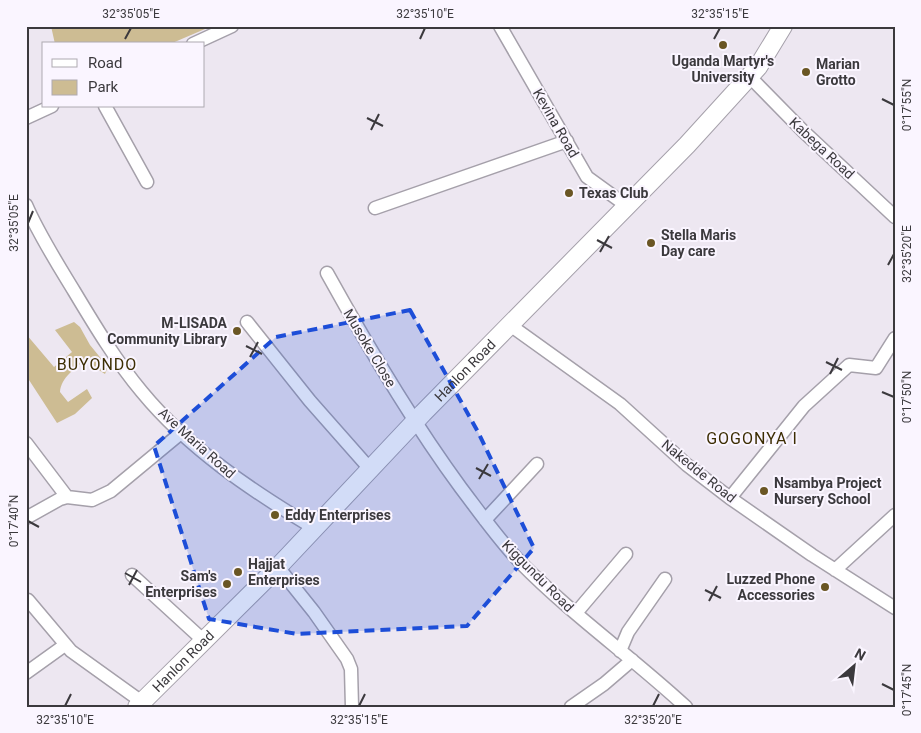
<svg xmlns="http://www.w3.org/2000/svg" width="921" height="733" viewBox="0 0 921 733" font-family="Roboto,sans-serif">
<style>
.green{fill:#cdbc93}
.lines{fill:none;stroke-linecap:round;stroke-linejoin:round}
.street-casing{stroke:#a5a0aa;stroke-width:15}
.secondary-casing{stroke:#a5a0aa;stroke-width:20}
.street{stroke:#fff;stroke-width:12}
.secondary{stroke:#fff;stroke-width:18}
.marked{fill:#1d4ed8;fill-opacity:0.2;stroke:#1d4ed8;stroke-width:4;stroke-dasharray:10 6;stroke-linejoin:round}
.ticks{fill:none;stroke:#3b393d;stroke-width:2}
.poi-dot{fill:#6a5624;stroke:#faf5ff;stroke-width:2}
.labels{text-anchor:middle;stroke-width:4;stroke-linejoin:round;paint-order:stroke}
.poi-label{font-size:14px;font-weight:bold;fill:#3b393d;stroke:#faf5ff;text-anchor:start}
.street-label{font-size:14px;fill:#3b393d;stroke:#faf5ff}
.quarter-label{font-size:16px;letter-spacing:1px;fill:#3c2d03;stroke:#faf5ff}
.neatline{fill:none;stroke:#3b393d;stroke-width:2}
.ticks-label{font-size:12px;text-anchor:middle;fill:#3b393d}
</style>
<rect width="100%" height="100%" fill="#ede7f1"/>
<!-- green -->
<path class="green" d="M51,26h161l-42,18h-115z
M74,322l6,5 10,18 18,22 -3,7 -11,-7 -7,-9c-11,10 -26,19 -27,34l8,10 19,-13 5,9 -17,16 -18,9 -28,-43h-3v-46l28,33 18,-15 -17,-22z"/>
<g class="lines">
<defs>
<path id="street" d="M500,26l87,151 40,29
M193,44l39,-18
M750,77l53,54 92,86
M105,106l42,76
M26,118l26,-12
M26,205c13,30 31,58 48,86 21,35 42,70 68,101 47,57 110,99 172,136
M375,208l192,-67
M327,273c41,74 84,147 134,215 19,25 38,52 59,74 52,53 112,95 166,145
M247,322l63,79 60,68
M510,325l110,79 67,61 43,33 82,57 83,53
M26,443l41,54
M730,498l74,-92 45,-41 27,3 19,-30
M26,518l34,-19 7,-2 25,3 19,-9 70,-58
M485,520l52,-56
M278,567l36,45 33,47 4,10 1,38
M835,570l60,-55
M132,575l71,65
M28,600l43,51 71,51
M576,613l50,-59
M620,651l8,-19 37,-53
M26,673l39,-28
M571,707l33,-23 28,-24"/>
<g id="secondary">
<path id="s1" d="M137,707l141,-140 145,-154 264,-268 71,-78 25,-41"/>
</g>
</defs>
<!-- street casing -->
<use href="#street" class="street-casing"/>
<!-- secondary casing -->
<use href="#secondary" class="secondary-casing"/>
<!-- street -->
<use href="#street" class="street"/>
<!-- secondary -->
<use href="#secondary" class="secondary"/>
</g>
<!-- marked area -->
<path class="marked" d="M410,310l68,122 56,116 -67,78 -170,8 -88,-15 -55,-173 122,-109z"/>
<!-- ticks -->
<path class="ticks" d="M125,39l6,-11M420,39l5,-11M714,39l6,-11M882,99l12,6M367,118l16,8M371,130l8,-16M28,223l5,-12M597,240l15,8M600,252l9,-16M888,265l6,-11M246,346l16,8M250,357l8,-15M826,362l16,8M830,374l8,-16M882,392l12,5M476,468l15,8M479,479l9,-15M28,521l11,6M125,573l16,9M129,585l8,-15M705,590l16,8M709,601l8,-15M882,684l12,6M65,706l6,-12M359,706l6,-12M653,706l6,-12"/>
<!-- markers -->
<g class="poi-dot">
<circle cx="723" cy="45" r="5"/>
<circle cx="806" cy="72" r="5"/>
<circle cx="569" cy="193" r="5"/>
<circle cx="651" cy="243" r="5"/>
<circle cx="237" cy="331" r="5"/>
<circle cx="764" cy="491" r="5"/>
<circle cx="275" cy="515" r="5"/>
<circle cx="238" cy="572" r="5"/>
<circle cx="227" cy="584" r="5"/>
<circle cx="825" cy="587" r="5"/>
</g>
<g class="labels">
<!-- poi labels -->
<g class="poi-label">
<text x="723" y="66" text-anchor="middle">Uganda Martyr's<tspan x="723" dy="16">University</tspan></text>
<text x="816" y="69">Marian<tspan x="816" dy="16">Grotto</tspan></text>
<text x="579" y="198">Texas Club</text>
<text x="661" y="240">Stella Maris<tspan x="661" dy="16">Day care</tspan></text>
<text x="227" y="328" text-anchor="end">M-LISADA<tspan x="227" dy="16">Community Library</tspan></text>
<text x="774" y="488">Nsambya Project<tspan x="774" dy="16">Nursery School</tspan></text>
<text x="285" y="520">Eddy Enterprises</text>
<text x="248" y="569">Hajjat<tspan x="248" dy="16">Enterprises</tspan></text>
<text x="217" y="581" text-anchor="end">Sam's<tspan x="217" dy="16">Enterprises</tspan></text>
<text x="815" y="584" text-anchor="end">Luzzed Phone<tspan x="815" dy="16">Accessories</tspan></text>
</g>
<!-- street labels -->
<g class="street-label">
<text transform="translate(556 123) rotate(60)" y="5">Kevina Road</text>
<text transform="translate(822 148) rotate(43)" y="5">Kabega Road</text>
<text transform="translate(370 348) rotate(59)" y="5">Musoke Close</text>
<text dy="5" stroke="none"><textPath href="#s1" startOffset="470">Hanlon Road</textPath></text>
<text transform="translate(197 443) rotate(42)" y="5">Ave Maria Road</text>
<text transform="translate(699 471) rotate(39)" y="5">Nakedde Road</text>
<text transform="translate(538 576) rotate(45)" y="5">Kiggundu Road</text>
<text dy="5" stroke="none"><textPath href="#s1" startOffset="65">Hanlon Road</textPath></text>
</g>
<!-- quarter labels -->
<g class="quarter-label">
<text x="97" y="370">BUYONDO</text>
<text x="752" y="444">GOGONYA I</text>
</g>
</g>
<!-- border -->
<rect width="921" height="733" fill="none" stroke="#faf5ff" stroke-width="55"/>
<!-- legend -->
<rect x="42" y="42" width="162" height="65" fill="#faf5ff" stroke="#aeaab1"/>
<rect x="52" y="59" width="25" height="8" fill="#ffffff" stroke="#aeaab1"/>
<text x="88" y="68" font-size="15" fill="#3b393d">Road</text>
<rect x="52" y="80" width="25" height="15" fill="#cdbc93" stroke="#aeaab1"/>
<text x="88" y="92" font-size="15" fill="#3b393d">Park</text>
<!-- north arrow -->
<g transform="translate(854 666) rotate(28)" stroke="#faf5ff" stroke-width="4" paint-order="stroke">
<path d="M0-4L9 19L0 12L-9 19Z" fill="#3b393d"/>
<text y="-8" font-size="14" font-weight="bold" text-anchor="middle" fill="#3b393d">N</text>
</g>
<rect x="28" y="28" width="866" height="678" class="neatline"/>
<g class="ticks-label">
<text x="131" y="18">32°35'05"E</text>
<text x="425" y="18">32°35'10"E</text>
<text x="720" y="18">32°35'15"E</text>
<text transform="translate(907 105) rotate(-90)" y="4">0°17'55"N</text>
<text transform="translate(14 223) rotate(-90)" y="4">32°35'05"E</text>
<text transform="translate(907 254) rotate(-90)" y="4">32°35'20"E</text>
<text transform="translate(907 397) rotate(-90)" y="4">0°17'50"N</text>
<text transform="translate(14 521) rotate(-90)" y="4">0°17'40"N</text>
<text transform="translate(907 690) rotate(-90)" y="4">0°17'45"N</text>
<text x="65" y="724">32°35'10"E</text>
<text x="359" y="724">32°35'15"E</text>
<text x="653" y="724">32°35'20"E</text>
</g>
</svg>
